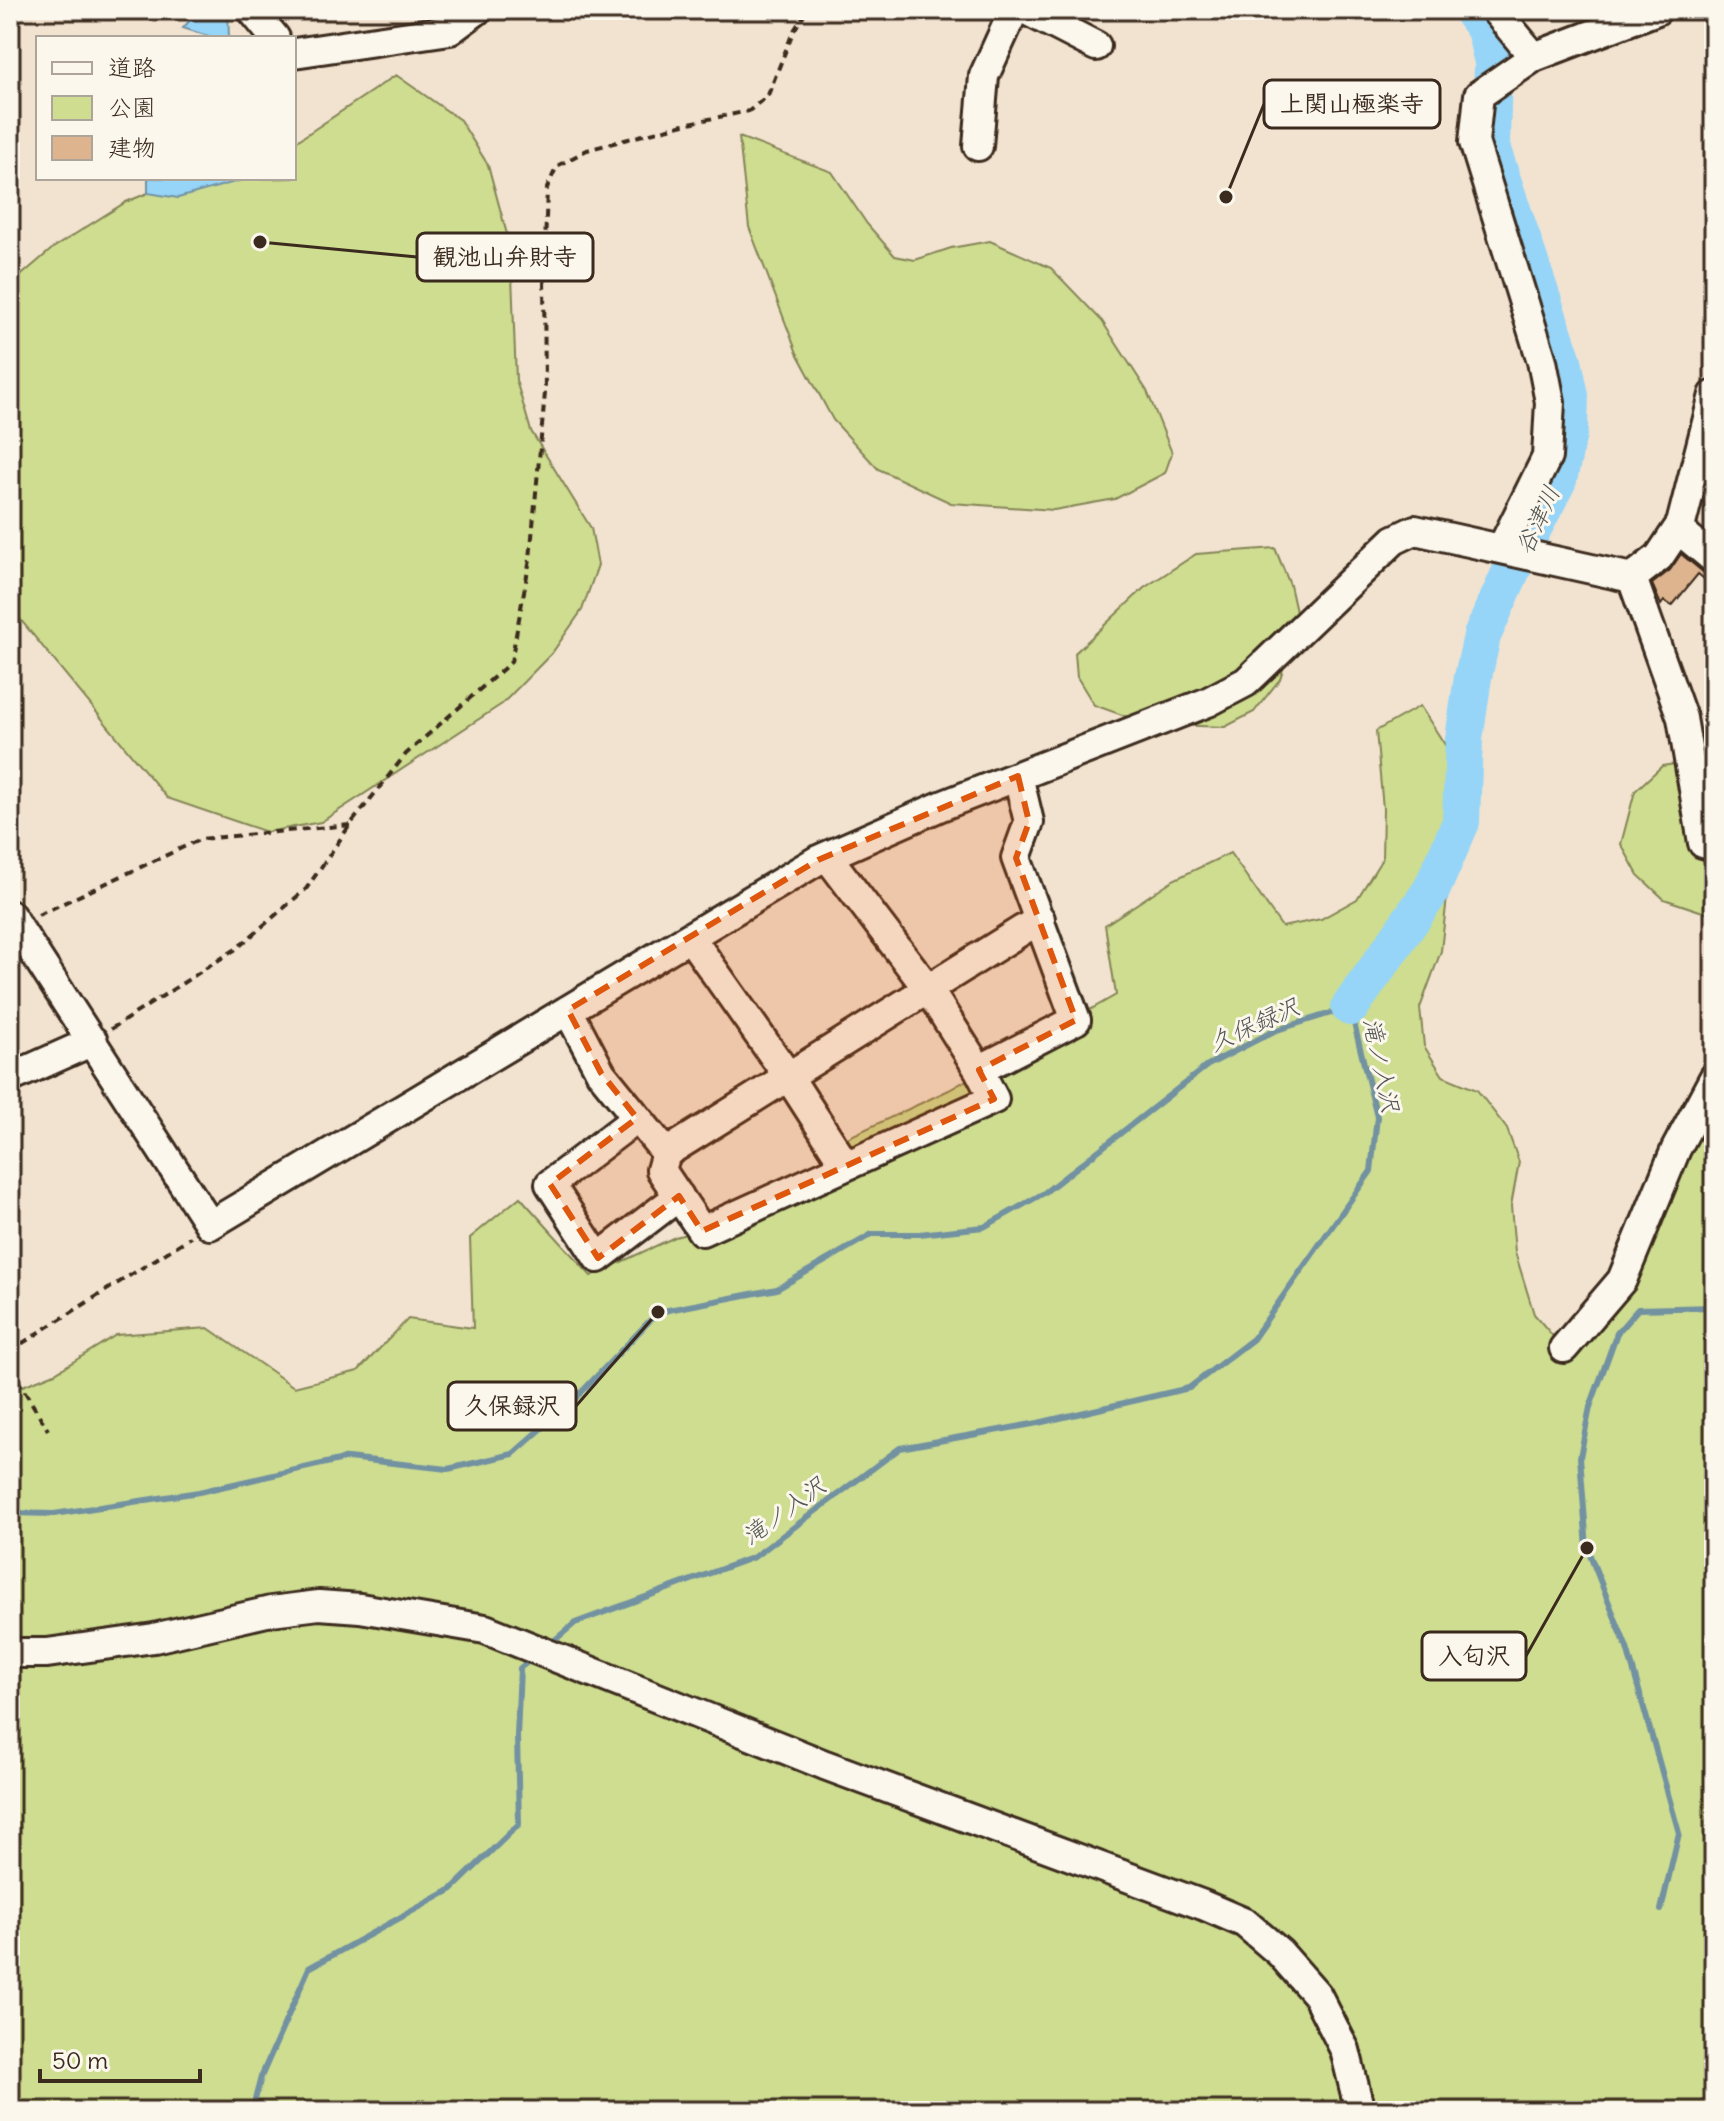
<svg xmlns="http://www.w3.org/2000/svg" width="1724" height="2121" viewBox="0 0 1724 2121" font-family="Delius,'Klee One',sans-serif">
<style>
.green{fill:#cedd90;stroke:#848457;stroke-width:2}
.water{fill:#96d5f8;stroke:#7291a1;stroke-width:2}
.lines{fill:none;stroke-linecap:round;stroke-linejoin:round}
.stream{stroke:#7291a1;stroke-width:6}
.river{stroke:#96d5f8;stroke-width:38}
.building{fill:#ddb48e;stroke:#3b2a1e;stroke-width:2}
.minor-casing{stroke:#3b2a1e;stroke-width:34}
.path{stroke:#3b2a1e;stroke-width:4;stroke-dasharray:8 6;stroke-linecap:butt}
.minor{stroke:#fbf7ec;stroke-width:28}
.marked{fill:#df570d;fill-opacity:0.2;stroke:#df570d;stroke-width:6;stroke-dasharray:16 10;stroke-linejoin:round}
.labels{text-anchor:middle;stroke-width:6;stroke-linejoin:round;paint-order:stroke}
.water-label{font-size:24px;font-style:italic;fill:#525554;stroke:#fbf7ec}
.leader{fill:none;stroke:#3b2a1e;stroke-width:3}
.callout-dot{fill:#3b2a1e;stroke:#fbf7ec;stroke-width:3}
.callout{fill:#fbf7ec;stroke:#3b2a1e;stroke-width:3}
.callout-label{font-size:24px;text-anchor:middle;font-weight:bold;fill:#3b2a1e}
</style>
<rect width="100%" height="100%" fill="#f2e3d0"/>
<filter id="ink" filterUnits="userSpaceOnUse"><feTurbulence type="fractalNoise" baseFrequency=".0125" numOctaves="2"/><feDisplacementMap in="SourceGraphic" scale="16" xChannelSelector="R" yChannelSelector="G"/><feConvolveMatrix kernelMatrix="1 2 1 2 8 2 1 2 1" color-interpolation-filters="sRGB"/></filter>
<g filter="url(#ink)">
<!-- green -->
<path class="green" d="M396,75l64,45 28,45 23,84 5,131 15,51 60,97 7,37 -16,45 -30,43 -50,51 -181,118 -54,10 -100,-34 -157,-191v-322l43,-37 73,-46 54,-22 114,-2v-35z
M739,137l93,35 35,52 28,32 20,4 36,-12 39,-7 61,27 51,53 45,70 25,62 -7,20 -50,26 -61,11 -103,-7 -73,-34 -45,-49 -36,-67 -48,-126z
M1275,548l15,37 8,36 -18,58 -26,33 -29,15 -78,-3 -53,-19 -17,-28 -2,-24 69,-65 52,-34z
M1420,706l29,45 7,65 -15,135 -21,57 4,38 19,30 34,14 30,39 12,33 -8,44 4,46 19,62 23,27 54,-58 103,-201v1029h-1704v-720l45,-18 61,-38 92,-7 86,59 64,-16 50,-52 65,9 -3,-90 50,-41 71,79 84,-39 107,-28 67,-72 100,-47 167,-95 -11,-70 68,-45 57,-27 52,74 39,-8 36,-20 25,-40 1,-50 -7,-78z
M1708,759l6,7 -2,149 -48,-16 -26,-24 -17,-31 14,-53 27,-25z"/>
<!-- water -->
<path class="water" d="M199,10h29l1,28h-15l-31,-10z
M148,178h101l-71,20 -30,-5z"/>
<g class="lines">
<!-- stream -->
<path class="stream" d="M10,1513l44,1 145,-22 149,-34 100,11 65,-15 61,-54 84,-88 119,-23 95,-55h47l65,-7 60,-34 164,-128 66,-34 76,-24 27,110 -6,54 -118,168 -64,49 -151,35 -138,25 -146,109 -179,66 -26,22
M1661,1910l18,-77 -52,-185 -40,-100 -7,-91 10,-50 27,-74 21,-24 76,-2
M252,2111l9,-34 48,-109 143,-79 67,-65 -2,-88 3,-68 14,-11"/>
<!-- river -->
<path class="river" d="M1350,1007l81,-116 30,-69 3,-83 9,-62 9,-41 30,-67 46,-89 11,-51 1,-33 -7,-35 -72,-214 2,-85 -8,-33 -14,-19"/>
</g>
<!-- building -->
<path class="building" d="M1681,554l22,18 11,4v11l-16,-13 -26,32 -8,-5 -3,4 -9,-21 18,-14z"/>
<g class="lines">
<defs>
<path id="minor" d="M252,10l23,28
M1026,10l70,36
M1495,10l39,47 123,-47
M294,53l156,-23 27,-20
M978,146l6,-70 30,-66
M1678,529l36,30
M1502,548l45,-91 3,-55 -8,-41 -68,-219 5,-47 55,-38
M1632,578l50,140 21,125 11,3
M827,856l101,133 51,81 97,-50 -60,-162 13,-36 -11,-46
M10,915l200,310 608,-365 123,-54 267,-104 38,-20 148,-142 21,-10 217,48 27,-21 22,-33 33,-129
M690,937l98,139 58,90
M568,1010l33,63 65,80 374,-234
M10,1078l83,-37
M637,1118l-87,66 48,74 81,-62
M666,1153l-5,17 41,61 292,-132 -15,-29
M1564,1348l58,-68 54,-131 38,-71
M10,1653h37l107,-15 117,-27 48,-6 41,3 125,21 340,136 378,140 42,18 35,30 37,42 28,55 15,61"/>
</defs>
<!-- minor casing -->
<use href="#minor" class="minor-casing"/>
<!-- path -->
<path class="path" d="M38,915l163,-76 149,-14
M111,1029l125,-80 70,-60 44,-64 56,-71 105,-92 19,-103 15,-166 -1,-116 3,-89 10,-22 30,-16 97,-26 65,-13 19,-16 25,-63 14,-22
M10,1351l181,-114
M10,1367l38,63"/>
<!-- minor -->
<use href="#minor" class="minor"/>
</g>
</g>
<!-- marked area -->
<path class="marked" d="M1018,776l11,46 -13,36 60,162 -97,50 15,29 -292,132 -23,-35 -81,62 -48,-74 87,-66 -36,-45 -33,-63 250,-150z"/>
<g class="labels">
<!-- water labels -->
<g class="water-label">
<text transform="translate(1538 520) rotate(-65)" y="8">谷津川</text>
<text transform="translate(1254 1025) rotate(-24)" y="8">久保録沢</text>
<text transform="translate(1381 1065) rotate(78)" y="8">滝ノ入沢</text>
<text transform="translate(784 1511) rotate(-36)" y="8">滝ノ入沢</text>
</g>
</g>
<!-- callouts -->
<path class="leader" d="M1226 197L1264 104M260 242L417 257M658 1312L576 1406M1587 1548L1526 1656"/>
<g class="callout-dot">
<circle cx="1226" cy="197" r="8"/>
<circle cx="260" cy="242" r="8"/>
<circle cx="658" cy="1312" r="8"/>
<circle cx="1587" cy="1548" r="8"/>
</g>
<g class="callout">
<rect x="1264" y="80" width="176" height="48" rx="8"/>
<rect x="417" y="233" width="176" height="48" rx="8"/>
<rect x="448" y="1382" width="128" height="48" rx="8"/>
<rect x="1422" y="1632" width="104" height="48" rx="8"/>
</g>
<g class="callout-label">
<text x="1352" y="112">上関山極楽寺</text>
<text x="505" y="265">観池山弁財寺</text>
<text x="512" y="1414">久保録沢</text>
<text x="1474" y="1664">入匂沢</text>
</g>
<!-- margin -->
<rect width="1724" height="2121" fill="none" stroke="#fbf7ec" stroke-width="40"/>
<rect x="20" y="20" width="1684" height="2081" fill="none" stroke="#3b2a1e" stroke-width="3" filter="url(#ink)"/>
<!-- legend -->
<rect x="36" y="36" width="260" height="144" fill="#fbf7ec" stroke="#aea59a" stroke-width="2"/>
<rect x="52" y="62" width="40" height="12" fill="#fbf7ec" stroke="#aea59a" stroke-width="2"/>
<text x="108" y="76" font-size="24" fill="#3b2a1e">道路</text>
<rect x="52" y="96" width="40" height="24" fill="#cedd90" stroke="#aea59a" stroke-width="2"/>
<text x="108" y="116" font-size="24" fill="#3b2a1e">公園</text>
<rect x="52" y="136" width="40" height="24" fill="#ddb48e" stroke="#aea59a" stroke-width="2"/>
<text x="108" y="156" font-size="24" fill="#3b2a1e">建物</text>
<!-- scale -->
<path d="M40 2069v12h160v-12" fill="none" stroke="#3b2a1e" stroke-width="4"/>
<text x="52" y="2069" font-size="24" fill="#3b2a1e" stroke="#fbf7ec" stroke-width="6" paint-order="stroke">50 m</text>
</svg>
